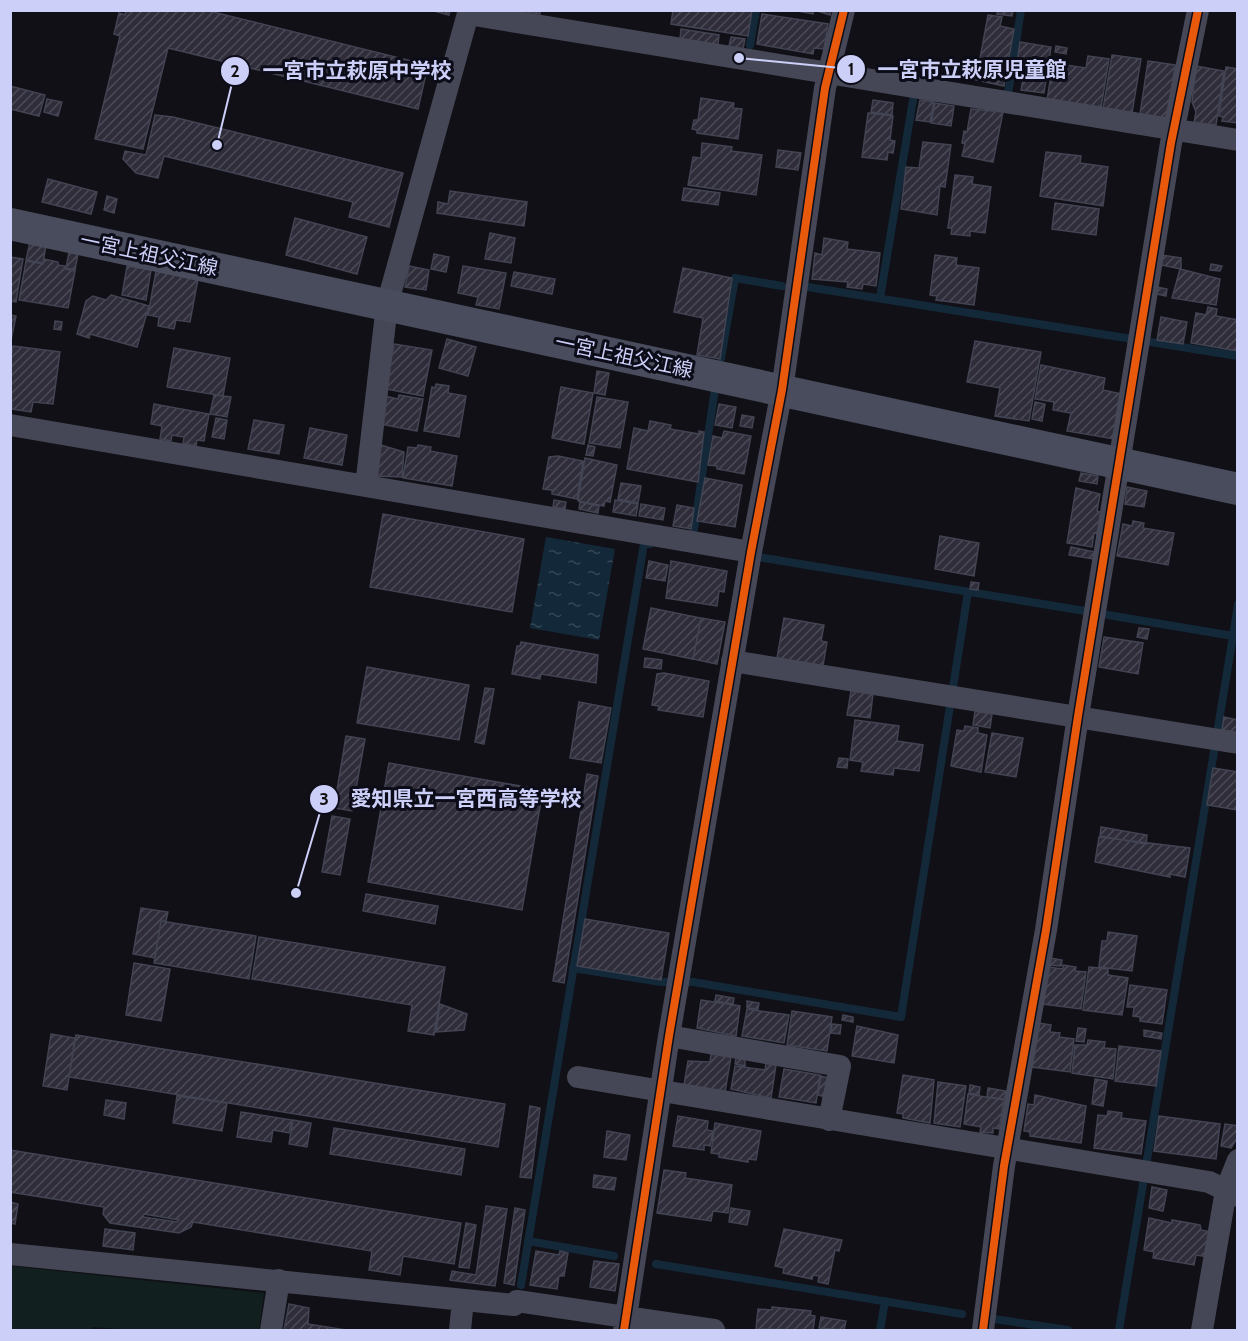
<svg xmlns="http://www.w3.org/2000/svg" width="1248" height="1341" viewBox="0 0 1248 1341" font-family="Cabin,'Noto Sans JP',sans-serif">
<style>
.garden{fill:#11201e}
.water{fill:url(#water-ripples)}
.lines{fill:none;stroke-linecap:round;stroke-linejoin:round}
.stream{stroke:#132939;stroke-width:8}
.building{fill:url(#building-hatch);stroke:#424353;stroke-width:1.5;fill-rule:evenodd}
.minor{stroke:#464756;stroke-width:22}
.secondary{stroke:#484c5d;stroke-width:32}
.cycleway-casing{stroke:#0d0d19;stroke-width:11}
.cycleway{stroke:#e8590c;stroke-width:8}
.labels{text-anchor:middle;stroke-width:6;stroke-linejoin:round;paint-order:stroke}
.street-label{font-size:20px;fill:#cccff8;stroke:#0d0d19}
.leader{fill:none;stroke:#cccff8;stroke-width:2}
.callout-dot{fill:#cccff8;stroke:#0d0d19;stroke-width:2}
.mark-label{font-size:18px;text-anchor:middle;font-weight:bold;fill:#111}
.callout-label{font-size:21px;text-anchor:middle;font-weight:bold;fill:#cccff8;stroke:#0d0d19;stroke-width:6;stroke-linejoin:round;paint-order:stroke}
</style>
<defs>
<pattern id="water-ripples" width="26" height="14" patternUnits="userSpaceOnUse" patternTransform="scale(1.5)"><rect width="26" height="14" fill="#132939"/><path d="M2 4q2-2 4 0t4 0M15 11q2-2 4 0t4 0" fill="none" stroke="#344756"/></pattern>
<pattern id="building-hatch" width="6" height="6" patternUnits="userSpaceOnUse" patternTransform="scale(1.5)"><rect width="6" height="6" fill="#2e2d39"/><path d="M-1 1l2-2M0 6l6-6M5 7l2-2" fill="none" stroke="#4b4a56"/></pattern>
</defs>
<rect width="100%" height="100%" fill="#101016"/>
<!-- garden -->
<path class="garden" d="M11,1266l253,27 -5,37h-125l-42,-3 -1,3h-80z"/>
<!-- water -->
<path class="water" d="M546,537l69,12 -16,91 -69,-12z"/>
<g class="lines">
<!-- stream -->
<path class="stream" d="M750,45l6,-35
M1004,94l4,1 13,-85
M802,286l330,53
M880,298l33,-198
M1144,341l94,15
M721,358l14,-80 47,8
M694,529l21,-140
M752,556l333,55
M1102,614l131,22 5,-32
M573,968l88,14h32l208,35 67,-425
M528,1241l86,15
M656,1264l306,50
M521,1285l123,-742 6,1
M994,1319l74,11
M880,1330l5,-29
M1119,1330l114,-694h5"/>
</g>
<!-- building -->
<path class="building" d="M126,10h79l223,55 -10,44 -250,-61 -25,101 -48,-10 25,-103 -6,-2 5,-21 6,2z
M430,10h20l-1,5z
M515,10h25v4z
M673,10h79l-4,26 -77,-12z
M792,10h22l-1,4z
M814,10h17l-1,5z
M998,10h15l-1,6 -15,-2z
M762,14l66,10 -4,25 -10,-1 -1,6 -56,-10z
M988,15l14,2 -2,9 14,3 -10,57 -28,-6z
M681,29l38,6 -1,10 -38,-6z
M731,37l14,2 -2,10 -14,-3z
M1020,42l31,5 -7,46 -23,-3 2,-11 -8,-2z
M1056,46l11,2 -1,6 -11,-2z
M1112,55l29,4 -9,54 -29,-4z
M1088,56l21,3 -8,49 -54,-8 6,-37 33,5z
M1148,61l27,4 -8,53 -27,-4z
M1196,66l28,5 -8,54 -22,-3 2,-10 -4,-10z
M1226,67l12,2v54l-16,-2 1,-4 -4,-1z
M10,86l35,9 -6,21 -29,-7z
M701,98l33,5 -1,5 9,1 -4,30 -41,-6v-3l-5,-1 2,-9h4z
M47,99l15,3 -4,14 -14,-4z
M873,100l20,3 -1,12 -21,-3z
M920,100l14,2 -4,20 -14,-2z
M935,103l19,3 -3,20 -20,-3z
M971,109l32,3 -10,50 -31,-6 3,-12 -3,-1 2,-12 3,1z
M868,113l25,3 -3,24 5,1 -2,12 -5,-1 -1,8 -25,-3z
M155,115l18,2 230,56 -14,54 -40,-10 4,-15 -189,-46 -6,22 -22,-5 -13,-14 2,-8 21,4z
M923,142l28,3 -6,42 -5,-1 -3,29 -36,-6 5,-42 13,1z
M702,143l30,4 -1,4 31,4 -6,40 -68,-10 5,-28 8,1z
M778,150l23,3 -3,17 -22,-3z
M1046,152l35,4 -1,7 28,4 -5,39 -63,-10z
M955,175l18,2 -1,7 19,3 -6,46 -15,-2v5l-19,-2 1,-6h-4z
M48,179l49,13 -6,22 -49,-12z
M684,188l36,5 -2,12 -36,-5z
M450,191l77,11 -3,24 -87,-13 1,-11 10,2z
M107,196l10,3 -3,14 -10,-3z
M1055,203l44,6 -3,26 -44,-6z
M295,218l72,19 -10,37 -71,-19z
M490,233l25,5 -4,25 -26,-4z
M824,238l24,4 -1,7 33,4 -4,33 -13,-2 -1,5 -15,-2 1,-5 -36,-3 3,-26 7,2z
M30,242l16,3 -3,18 -17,-3z
M69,252l9,2 -3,16 -9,-2z
M434,254l15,3 -3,15 -15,-3z
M935,255l22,3 -1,7 23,3 -5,37 -38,-5 1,-4 -7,-1z
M1161,255l20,3v11l-20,-4z
M10,257l13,2 -7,43 -6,-1z
M44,259l14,3v3l7,1 -1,3 11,2 -7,37 -49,-8 7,-39 17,3z
M1211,264l11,2 -2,5 -10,-1z
M127,266l24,4 -5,30 -24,-5z
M409,266l20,4 -3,20 -21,-3z
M463,266l43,7 -7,36 -23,-4 2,-8 -20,-4z
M683,268l49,10 -12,81 -23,-4 6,-37 -29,-6z
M1180,269l40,10 -4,26 -44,-7z
M156,271l42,8 -8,43 -14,-2 -2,9 -16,-3 1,-9 -11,-2z
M514,272l41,7 -3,15 -41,-8z
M1157,287l10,2 -1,7 -10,-2z
M111,295l38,11 -12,41 -47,-13 -1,4 -12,-4 9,-33 7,-5 13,4z
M1208,307l9,2 -1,7 22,4v31l-47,-8 5,-30 10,2z
M10,315l6,1 -6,29z
M1161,317l26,5 -4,22 -26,-4z
M55,321l7,1 -1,8 -7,-1z
M447,339l29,8 -8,29 -29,-8z
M975,341l66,11 -12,69 -34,-5 5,-28 -33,-6z
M394,344l38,6 -9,46 -37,-7z
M13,346l47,6 -7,52 -20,-2 -2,10 -19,-3 -2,-44z
M174,348l56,10 -7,38 -56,-9z
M1041,365l64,13 -2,12 19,4 -8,45 -47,-8 4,-18 -18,-3 1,-8 -19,-3z
M597,371l12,2 -4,22 -11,-2z
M436,384l13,2 -1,7 18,3 -7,41 -35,-6 8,-44 3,1z
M561,387l32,6 -9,51 -32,-6z
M214,395l17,2 -4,20 -17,-3z
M399,395l24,4 -6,32 -37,-7 4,-28 14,3z
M597,397l31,5 -8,46 -31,-5z
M1035,402l10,2 -3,17 -10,-2z
M154,404l55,10 -5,27 -7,-1 -1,6 -13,-3 1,-6 -12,-2 -1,6 -11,-2 2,-13 -11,-2z
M719,404l17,3 -4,21 -17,-3z
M742,415l12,2 -2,11 -12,-2z
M216,418l11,2 -3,19 -12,-2z
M254,420l30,5 -5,29 -31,-5z
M650,421l21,4 -1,4 29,5v-3l5,1 -6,50 -71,-13 7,-41 14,3z
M310,428l37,7 -5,30 -38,-7z
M724,431l27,5 -7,38 -27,-5v-3l-9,-1 5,-29 9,2z
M381,445l23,7 -2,25 -26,-1z
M418,445l13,2 -1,4 27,5 -5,30 -49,-8 5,-31 9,1z
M588,445l7,2 -2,9 -7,-1z
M558,456l25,5 -6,38 -25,-5v-4l-9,-1 6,-32z
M585,458l32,7 -7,37 -5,-1 -1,5 -26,-5z
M1081,473l17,3 -1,8 -18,-3z
M705,478l37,7 -7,42 -38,-6z
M621,483l20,3 -3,17 -20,-4z
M1127,487l20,4 -3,16 -19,-3z
M1076,488l24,6 -3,17 4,1 -3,22 -4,-1 -2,14 -25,-4z
M554,500l12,2 -1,7 -12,-2z
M615,500l23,4 -2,12 -23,-4z
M580,502l19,4 -1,7 -19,-4z
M641,504l24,4 -2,12 -24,-4z
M677,505l17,3 -3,21 -18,-3z
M383,514l141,25 -12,73 -142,-25z
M1133,521l11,2 -1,5 31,5 -6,32 -51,-9 6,-32 9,2z
M940,536l39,7 -5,33 -39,-7z
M1071,547l24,5 -2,7 -24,-4z
M649,561l19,4 -3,16 -19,-3z
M671,561l56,10 -3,21 -5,-1 -2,15 -51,-8z
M971,582l8,1 -1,7 -8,-1z
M651,608l50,10 -8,41 -50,-10z
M701,618l24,4 -8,42 -24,-5z
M784,618l40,7 -3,16 6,1 -4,24 -46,-8z
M1139,628l10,1 -2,10 -10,-2z
M1104,637l39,6 -5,31 -39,-7z
M521,642l77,13 -2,28 -55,-9 -1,5 -28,-5 5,-28h3z
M645,658l17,2 -1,9 -17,-2z
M367,667l102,18 -10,55 -102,-17z
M664,673l45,8 -6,36 -45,-7 1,-4 -7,-1 5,-31z
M485,688l9,1 -10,55 -9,-2z
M851,691l22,3 -3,24 -23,-3z
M579,702l32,6 -10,55 -31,-5z
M975,711l17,3 -2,14 -17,-3z
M1224,717l14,3 -1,12 -15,-2z
M855,720l44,6 -2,15 26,4 -4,26 -25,-3 -1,7 -32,-4 2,-9 -13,-2z
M965,726l13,2v5l9,2 -6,37 -30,-6 6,-36 7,1z
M992,733l31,5 -7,39 -31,-5z
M346,736l19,3 -13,72 -18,-3z
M839,758l9,1 -1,9 -10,-1z
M389,763l154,27 -21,120 -154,-28z
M1213,768l25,4v38l-31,-5z
M587,774l11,2 -34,207 -11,-2z
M332,816l18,3 -10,56 -18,-3z
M1101,827l46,8 -1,9 -46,-8z
M1099,837l91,11 -5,29 -15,-3v3l-75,-15z
M366,894l72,12 -3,18 -72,-13z
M141,908l27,4 -2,9h-5l-6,37 -22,-4z
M585,919l84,14 -8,47 -84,-14z
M161,921l95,15 -7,43 -95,-16z
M1108,932l29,4 -5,35 -33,-4 3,-26h5z
M259,937l186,30 -11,68 -26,-4 4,-26 -160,-26z
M1050,958l12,2 -1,6 -12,-1z
M134,963l36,6 -9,52 -35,-6z
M1063,965l13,2 -1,4 11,1 -5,37 -38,-5 5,-37 15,2z
M1089,967l19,2v6l20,3 -6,37 -39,-5z
M1130,985l37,5 -5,34 -22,-3v-4l-7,-1 1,-9h-7z
M716,995l18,3 -1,6 -18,-3z
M701,1000l39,6 -4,30 -39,-8z
M747,1001l12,2 -1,6 -11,-1z
M440,1004l27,10 -3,16 -28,2z
M747,1009l42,6 -5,28 -42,-7z
M792,1011l40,6 -5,34 -40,-6z
M843,1015l10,2v5l-11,-2z
M1038,1023l13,2 -1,7 10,1 -1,4 15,2 -4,33 -38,-5z
M832,1024l9,1 -1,9 -9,-1z
M857,1026l41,9 -4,28 -42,-7z
M1078,1028l8,1 -2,13 -8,-1z
M1144,1030l18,3 -1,6 -17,-3z
M51,1034l24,4 -8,52 -24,-4z
M76,1035l429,69 -7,43 -429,-70z
M1088,1040l17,2 -1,6 12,1 -3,30 -41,-6 3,-28h12z
M1119,1046l42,5 -5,35 -41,-5z
M711,1054l20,3 -6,35 -41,-7 4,-24 22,1z
M736,1058l9,1v7l-10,-2z
M766,1063l10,2 -5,33 -40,-9 4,-23 30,4z
M784,1069l36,6 -4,28 -37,-6z
M903,1075l31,5 -4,43 -27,-5v-4l-6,-1z
M821,1076l7,2 -3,19 -7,-2z
M1095,1079l12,2 -4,25 -11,-2z
M938,1082l28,4 -6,41 -26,-4z
M970,1085l10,2 -1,8 -10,-2z
M988,1088l18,3 -2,8 -17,-2z
M968,1094l36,6 -5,29 -6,-1v5l-13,-1 1,-5 -17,-3z
M1035,1095l51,11 -5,37 -51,-7v-4l-6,-1 4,-27 6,1z
M177,1096l50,7 -5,28 -49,-8z
M106,1100l20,3 -2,16 -20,-4z
M530,1106l10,2 -9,70 -11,-1z
M1108,1111l14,2 -1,5 25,3 -5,33 -47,-6 4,-33 9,1z
M241,1112l51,8 -3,13 -16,-3 -2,12 -34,-5z
M678,1116l30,5 -1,9 6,1 -3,15 -6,-1v5l-31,-4z
M1159,1116l61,8 -4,35 -62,-8z
M293,1120l18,3 -4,24 -18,-3z
M715,1123l46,8 -5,29 -8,-1v3l-29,-5v-3l-8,-1z
M1225,1124l13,2v11l-7,11 -10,-2z
M334,1128l131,21 -4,26 -131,-21z
M607,1131l23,4 -4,25 -22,-3z
M10,1150l451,73 -7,41 -51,-8 -3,19 -31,-5 3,-19 -179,-29 -2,5 -12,6 -69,-10 -7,-9 1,-7 -94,-15zM144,1214l35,6 -2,2 -34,-5z
M664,1170l22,3 -1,5 47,7 -4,28 -15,-2 -2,10 -54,-8z
M594,1175l22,3 -2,12 -21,-3z
M1152,1187l15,3 -4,21 -14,-3z
M10,1202l8,2 -3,20 -5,-1z
M486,1206l21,3 -12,77 -45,-6 2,-9 24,4z
M515,1208l10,2 -11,75 -10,-2z
M731,1208l19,3 -3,14 -18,-3z
M1149,1218l23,5v-3l28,5 1,5 11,2 -4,25 -12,-2 -2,10 -41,-7 1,-6 -10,-2z
M466,1223l10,2 -7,43 -10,-1z
M105,1229l30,4 -2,17 -30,-4z
M784,1229l58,11 -3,11 -4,-1 -7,34 -10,-2 1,-6 -6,-1 -1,4 -29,-6 1,-5 -9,-2z
M536,1251l23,4 1,-4 8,2 -4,23h-5l-2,13 -27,-4z
M594,1261l25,3 -4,27 -25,-4z
M289,1304l20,4 -1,16 38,6h-62z
M772,1307l39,4 -1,4 5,1 -2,14 -57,-1 2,-20 14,1z
M821,1317l25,4 -2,9 -25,-2z"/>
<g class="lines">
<!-- minor -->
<path class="minor" d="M468,14l770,126
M10,425l741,127
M366,486l21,-181 82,-295
M732,661l506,82
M669,1036l171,30 -11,54
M578,1077l631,105 29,14
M10,1254l504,51 3,-4 197,29
M271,1330l8,-50
M460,1330l3,-30
M624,1330l45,-294 82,-484 31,-162 43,-302 19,-78
M983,1330l21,-164 42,-236 32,-214 93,-573 27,-133
M1202,1330l24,-140 12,-30"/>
<!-- secondary -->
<path class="secondary" d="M10,224l1228,265"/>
<defs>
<path id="cycleway" d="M624,1330l45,-294 82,-484 31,-162 43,-302 19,-78
M983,1330l21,-164 42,-236 32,-214 93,-573 27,-133"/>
</defs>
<!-- cycleway casing -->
<use href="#cycleway" class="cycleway-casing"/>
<!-- cycleway -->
<use href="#cycleway" class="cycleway"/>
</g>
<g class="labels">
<!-- street labels -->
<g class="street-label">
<text transform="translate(149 254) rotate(12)" y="7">一宮上祖父江線</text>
<text transform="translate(624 356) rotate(12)" y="7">一宮上祖父江線</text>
</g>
</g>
<!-- callouts -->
<path class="leader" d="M739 58L851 69M217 145L235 71M296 893L324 799"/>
<g class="callout-dot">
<circle cx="739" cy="58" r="6"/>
<circle cx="217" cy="145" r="6"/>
<circle cx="296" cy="893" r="6"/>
<circle cx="851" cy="69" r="15"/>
<circle cx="235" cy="71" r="15"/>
<circle cx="324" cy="799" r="15"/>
</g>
<g class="mark-label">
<text x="851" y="75">1</text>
<text x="235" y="77">2</text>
<text x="324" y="805">3</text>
</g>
<g class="callout-label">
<text x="972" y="77">一宮市立萩原児童館</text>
<text x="357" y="78">一宮市立萩原中学校</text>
<text x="466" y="806">愛知県立一宮西高等学校</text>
</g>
<!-- border -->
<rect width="1248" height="1341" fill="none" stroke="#cccff8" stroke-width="24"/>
</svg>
